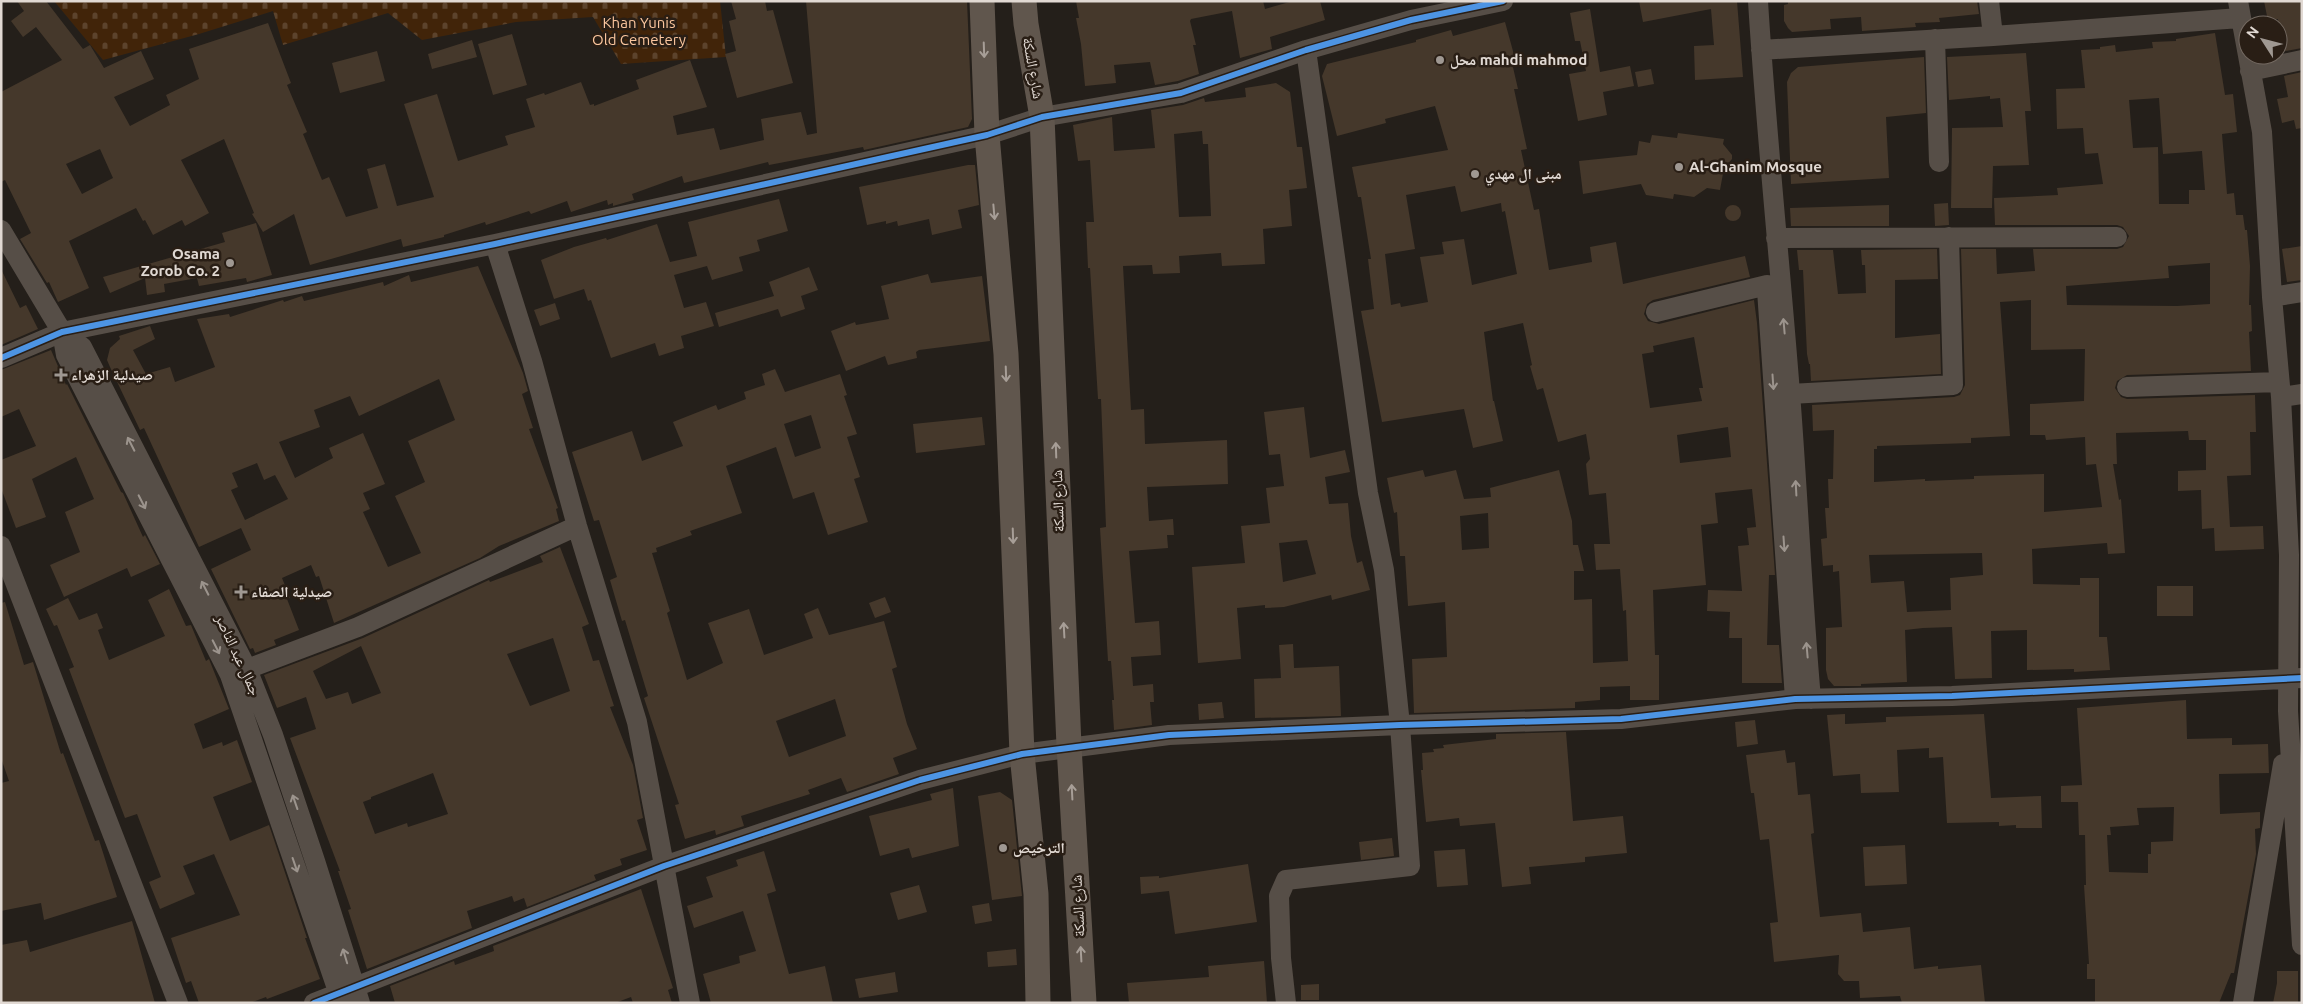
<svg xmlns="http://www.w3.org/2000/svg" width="2303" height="1004" viewBox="0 0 2303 1004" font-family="Ubuntu,'Noto Naskh Arabic',sans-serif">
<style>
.cemetery{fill:url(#cemetery-stones)}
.building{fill:#45382b;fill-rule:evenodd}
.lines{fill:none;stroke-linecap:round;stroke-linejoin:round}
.minor{stroke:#564e47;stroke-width:20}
.major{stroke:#60564d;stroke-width:25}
.cycleway-casing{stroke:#291e15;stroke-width:9}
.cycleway{stroke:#4d94e3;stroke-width:6}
.oneway{stroke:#a79e97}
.oneway2{stroke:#9c948d}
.poi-dot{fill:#9f9892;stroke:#291e15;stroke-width:2}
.labels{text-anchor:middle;stroke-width:5;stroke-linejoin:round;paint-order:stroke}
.park-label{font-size:15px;fill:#fbc69e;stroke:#291e15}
.poi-label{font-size:15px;font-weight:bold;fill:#e1d9d3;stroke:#291e15;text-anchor:start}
.street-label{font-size:15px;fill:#e1d9d3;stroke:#291e15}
</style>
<defs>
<pattern id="cemetery-stones" width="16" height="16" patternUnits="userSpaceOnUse" patternTransform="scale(1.25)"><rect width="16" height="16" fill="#412409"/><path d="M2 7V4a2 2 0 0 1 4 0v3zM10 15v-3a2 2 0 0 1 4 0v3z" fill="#5c432c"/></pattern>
</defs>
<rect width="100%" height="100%" fill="#241f1a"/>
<!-- cemetery -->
<path class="cemetery" d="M54,1h666l6,56 -105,7 -28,-47 -77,5 -94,18 -34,-27 -105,32 -10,-34 -74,23 -96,26z"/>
<!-- building -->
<path class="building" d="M17,1h29l37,48 7,-4 14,23 37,-17 13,28 -40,18 16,29 40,-21 -4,-10 33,-16 -10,-30 79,-26 23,60 -4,2 20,47 -4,2 19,46 7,-3 17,40 32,-9 -11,-39 18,-5 12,42 37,-9 -30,-93 33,-10 21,67 50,-16 -3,-9 30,-9 -9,-28 18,-6 1,2 36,-13 9,23 4,-1v2l45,-17 -3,-9 54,-20 17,47 -34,9 4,19 37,-7 6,22 44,-10 -3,-21 40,-7 6,23 10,-2 -11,-132h161l5,118 -4,8 -104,23 -1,-3 -94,18 -1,-3 -84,21 -2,-7 -50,18 2,6 -21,6v-3l-5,2 -1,-5 -36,12 -4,-11 -36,13 -2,-3 -43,14 -1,-3 -41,13v2l-41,10 -2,-8 -91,26 -16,-51 -31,18 -11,-18 2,-1 -30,-74 -43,21 28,53 -24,13 -3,-6 -29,15 -8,-15 -2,1 -7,-13 -67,33 20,47 -31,14 -9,-20 -2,1 -27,-44 11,-6 -26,-53 -4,2v-90l61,-32 -26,-33 -13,10 -12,-16 13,-10zM100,149l13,29 -31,16 -16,-30z
M731,1h34l2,10 6,-1 20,73 -56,15 -12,-44 11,-3 -7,-30 7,-2z
M1076,1h187l2,8 28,-8h27l5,19 -55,17 2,12 -32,9 -8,-47 -41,8 -1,2 6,24h-3l6,29 -21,7 -23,4 -5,-23 -36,3 2,18 -31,3 -4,-42 -5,-26h3z
M1639,1h98l6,76 -48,3 -1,-34 20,-1 -3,-36 -68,13z
M1788,1h189l2,13 -40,4 1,4 -25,1 1,4 -54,4 -1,-14 -31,2 1,10 -39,3 -4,-4 -4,-7v-16l4,-1z
M2264,1h38v47l-22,4 -2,-8v-25l-10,2z
M1590,9l10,63 30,-6 4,20 -31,6 4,23 -29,6 -9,-47 17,-3 -6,-30h-5l-5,-28z
M1505,22l11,40 -4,1 6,26h-4l13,60 -6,1 13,60 5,-1 10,61 43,-8 -2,-15 26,-5 7,42 122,-28 5,21 -97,23 -6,4 -3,10 4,7 11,3 95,-24 3,23 18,252h-6l-2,70h12l3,38h-40v-45h-13l1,-26 -23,-1 1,-21 34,1 -4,-45 11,-1 -2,-17 9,-1 -4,-38 -37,4 3,30 -17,2 5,60 -53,5 2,65h4v45h-29v-14l-30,1v13l-25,2v6l-161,5 -2,-54 35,-2 -2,-55 -37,4 -3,-50h-5l-3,-44 -3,1 -7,-35 36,-8 2,7 31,-7 8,29 27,-2 -1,-9 69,-18 13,51 1,24h5l6,26h-10v29l18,-1 1,64 35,-2 -2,-51 -3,1 -3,-42 -24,1 -2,-26h16l-4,-51 -17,2 -3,-31 4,-5 -4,-25 -28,8 -15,-54 -6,2 -7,-24 2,-1 -9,-42 -39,9 9,69h1l9,40 -30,7 -9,-39 -82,13 -21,-111 13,-2 -6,-50h3l-10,-62h-3l-6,-30 96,-17 -13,-44 -50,13 1,4 -49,13 -15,-60 5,-12 89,-22v-2l35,-10 2,6zM1455,186l6,26 40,-9 1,9 3,-1 12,63 -45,11 -8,-46 -22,3 2,12 -24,3 8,45 -27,5 -1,-4 -9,2 -6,-51 30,-5 -9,-54zM1694,337l9,51h-4l3,13 -52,7 -8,-54 12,-2 -1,-6zM1728,427l3,30 -51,6 -3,-28zM1488,513l1,35 -27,2 -2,-34z
M2215,33l10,62 8,-1 4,38 -15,2 5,60 7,-1 2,22h7l2,15h2l3,36 -1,39h2l1,26 -3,1 2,39 -124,4 -10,6 -2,7 6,9 6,2 128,-4 1,37h-6l1,43 -24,1 3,51 33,-1 1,23 -49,2 -1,-23 -12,1 -1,-39 -23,1v-20l28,-1v-30h-17l-1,-9 -72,2 1,31h-4l6,36 2,-1 4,54 -17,1 -1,-11 -75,6 1,35 47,1v-7h19v59h8l3,33 -36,2v-3l-47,1v-40l-36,1 1,47 -37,1 -3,-52 -29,1 -18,2 2,52 -46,2v2h-27l-6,-7 -2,-9v-42l16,-1 -3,-56 -6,1v-7l-10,1 -2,-27 6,-1 -2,-30h4l-1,-29h5l1,-49 -21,1 -1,-26 142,-8 6,-2 5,-10 -4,-136h35l1,25 38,-3 -2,-22h84l6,-2 6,-11 -6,-9 -6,-2h-122l-1,-27 64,-3 -1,-7 46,-4 -5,-31 -13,1 -2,-26 -26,1 -1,-40 29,-1 -4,-38 19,-1v-2l15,-2 1,7 37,-4 -1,-6 24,-1v-2zM2159,98l4,56 39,-3 3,39h-16v14h-30l-1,-57 -25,1 -4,-48zM2210,263v41l-33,2 -110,-1 -1,-19 103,-8 -1,-12zM2031,300v50l54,-1 -1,52 -54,3v31h15l1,5 39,-3 1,28 10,-1 6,43 -58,5v-38l-70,2v3l-49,2v-2l-51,3v-33h3v-3l94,-3v-5l39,-2 -10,-134zM1982,553l1,22 -33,3 1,32 -44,2 -3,-31 -33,2 -2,-28z
M512,34l15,51 -34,10 -15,-51z
M472,40l5,17 -45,12 -4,-15z
M377,51l8,30 -45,12 -8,-30z
M2026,53l5,58h-6l4,54 -36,1 -1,42h-41l1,-80 51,-1 -3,-29 -10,1v-3l-41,4 -2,-43z
M1924,57l2,56 -40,4 3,61 -98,6 -4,-102 4,-9 7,-6z
M1651,69l3,15 -16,3 -3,-15z
M2302,72v56l-6,1 -2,-9 -12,3 -5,-24 11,-2 -4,-21z
M1276,83l14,9 7,55h5l5,41 -18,2 3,36 -29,3 2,35 -43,2 -1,-13 -42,3 1,17 -27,1 -1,-9 -29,1 8,144 13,-1 1,35 82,-4 1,44 -81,3 2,34 24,-2 1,16h-7l1,13 -39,3 6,72 24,-2 2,34 -30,2 2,29 20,-2 1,18h-4l2,23 -38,5 -2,-30h2l-3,-39h-3l-8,-133 6,-1 -5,-128h-3l-8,-131h-2l-2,-46h8l-4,-62 -12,1 -5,-36 39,-8 2,34 41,-3 -4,-38 32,-5 21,-7 1,4 41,-5 -1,-9zM1202,131l1,13h5l3,72 -32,1 -5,-83z
M1678,133l46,6 -1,5 9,11v4l-8,9 -4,22 -13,-2 -13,9 -20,-3 -1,5 -27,-4 -5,-11 -58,10 -4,-33 58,-6 2,-14 11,2 2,-8 25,3z
M968,165h7l4,40 -21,5 4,18 -30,7 -3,-16 -31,7 -1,-5 -11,3v-3l-19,4 -8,-38z
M779,199l9,32 -31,9 3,11 -21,6 4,14 -31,9 -5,-14 -33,9 10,33 22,-6 8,24 -33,10 3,12 -25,8 -4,-13 -44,15 -20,-58 -3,1 -4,-12 -30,10 -13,-39 33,-13 32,-9 1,2 50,-16 13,38 27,-6 -9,-34z
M1948,203l1,22 -14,1 -1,-22z
M1725 213a8 8 0 1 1 16 0a8 8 0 1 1-16 0Z
M1889,205v21h-98l-1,-18z
M256,223l16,52 -25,7 -1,-4 -47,8 -2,-8 -33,6 1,8 -18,3 -2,-17 -35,15 -7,-16 122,-35 -3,-9z
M2302,246v34l-15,2 -5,-33z
M1937,249l1,30 -43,1v58l45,-4 1,40 -130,7 -1,-17h-1l-2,-10 -4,-84h-4l-2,-20h36l5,44 28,-1 -1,-28h-3l-1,-15z
M478,266l45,107 5,18 -6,3 11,34 -4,1 29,79 -2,1 3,12 -60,25 -19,12 -146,65 -15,-47 -3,1 -5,-12 -29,13 8,20 -3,1 12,31 -25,10 2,5 -21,8 -2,-5 -3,1 -39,-80 40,-19 -10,-22 -42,19 -55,-119 -4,2 -30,-63 -3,-7 3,-12 10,-9 -1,-3 31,-10 5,13 -22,11 13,24 24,-7 5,15 40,-15 -18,-48 32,-5 1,3 53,-17 1,2 18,-6 2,5 79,-19 1,4 25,-11 2,7zM439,379l16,41 -47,21 17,41 -30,14 26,57 -33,14 -25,-55 7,-3 -7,-16 22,-9 -22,-51 -34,15 4,10 -38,20 -16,-36 41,-15 -6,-17 36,-14 9,20zM257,463l7,17 11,-5 13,24 -43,21 -14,-30 7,-3 -6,-14z
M809,267l9,23 -17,6 4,13 -24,8 -3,-8 -59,18 -4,-14 59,-17 -5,-14z
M1,269l19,39 6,-3 12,24 -37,16z
M928,274l3,9 51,-7 8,65 -71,9 -3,2 1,6 -29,7 -3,-9 -39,15 -15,-40 24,-9 1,3 33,-6 -8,-33z
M555,303l5,16 -20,7 -6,-16z
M51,350l15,35 1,-1 54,108 2,1 20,44 2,-2 15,29 -29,13 -4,-9 -63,29 -14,-32 30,-13 -15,-40 29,-13 -18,-42 -44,22 14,38 -30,11 -15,-40v-28l35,-14 -17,-37 -18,8v-47z
M775,369l10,23 55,-18 7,21 -3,1 13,38 -10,3 13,40 -6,2 14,43 -40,13 -14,-43 -21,7 -17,-52 -50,19 16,47 -52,18 2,4 -36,13 1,4 -5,1 18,58 -3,2 20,67 36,-17 -15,-40 41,-14 15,46 49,-17 -9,-24 14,-6 11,27 55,-14 13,46 -5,2 15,55 10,25 -24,9 6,16 -52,18 -6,-14 -33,12 2,4 -69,22 3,10 -28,9 -1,-5 -30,9 -10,-34 4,-1 -35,-106 4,-2 -23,-76 -3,1 -12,-41 7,-3 -18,-57 -5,1 -22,-69 60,-21 10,30 41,-15 -10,-24 43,-17 2,5 28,-11 -2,-7 21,-7 -3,-11zM811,415l10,33 -26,9 -11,-33zM835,699l11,37 -57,21 -13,-36z
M1304,407l6,51 35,-8 5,22 -25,5 4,27 19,-1 3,33 6,27 5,-2 8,29 -38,10 -1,-5 -47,12 -19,1v-3l-28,3 4,51 -43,4 -6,-96 53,-4 -4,-37 29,-3 -4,-35 18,-2 -4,-32 -11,1 -5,-43zM1307,540l9,34 -33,8 -4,-39z
M982,417l3,28 -69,8 -3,-29z
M560,547l29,77 -7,3 11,34 6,-1 15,46 -4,1 23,58 10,53 -6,2 10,30 -27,9 2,6 -28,10 2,5 -69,27 -3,-9 -10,4 -2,-6 -45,15 5,17 -105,41 -19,-59 3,-1 -13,-38h2l-50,-133 26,-9 -10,-32 -29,11 -13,-33 99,-37 126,-58 1,2 53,-20 -3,-6zM553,638l17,53 -40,15 -23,-52zM361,646l20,47 -29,11 -4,-12 -22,7 -13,-28zM433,773l15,41 -40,13 -1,-4 -32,11 -12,-32 8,-3v-2z
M2157,586h36v30h-36z
M169,589l17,37 5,-1 15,36 3,-2 20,50 -35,15 9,25 19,-7 1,4 14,-6 15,42 -39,15 17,44 39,-16 38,113h-2l15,41 -53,20 -1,-2 -16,6h-51l-8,-22 -5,2 -15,-45 69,-23 -26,-61 -31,12 12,28 -35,15 -11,-27 12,-5 -24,-63 -12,4 -56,-149 5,-2 -17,-42 -3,1 -8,-17 22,-11 11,22 18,-7 6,15 -5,2 11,30 56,-24 -17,-36z
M885,597l6,15 -16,6 -6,-15z
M5,602l19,63 9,-3 28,92 2,-1 32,88 4,-1 18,57 -73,23 -3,-17 -40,8v-128l8,-2 -8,-23v-155z
M1293,644l1,24 45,-2 2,50 -86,2 -1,-39 27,-1 -2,-33z
M2186,700l1,39 45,-1v7l36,-1 1,29 -50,1 1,40 40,-2v16l-5,1 1,25 -22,119h-3l-12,30h-124v-24h-8v-15h2l-5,-79h2l-1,-50h-6l-1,-33h-17v-16l21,-1 -5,-77zM2174,807l-1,34 -22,1v12h-3v19l-39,-1 -2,-37h4l-1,-8 29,-2 -2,-17z
M1222,702l2,16 -25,2 -1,-16z
M1845,714v10l41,-2v-5l98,-3 7,84 50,-2 1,32h-26v-3l-17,1v-4l-52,1 -4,-66 -14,1v-10l-32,2 2,42 -38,1 -1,-19 -27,2 -6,-61z
M1755,720l3,24 -21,3 -2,-25z
M1566,732l7,89 50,-5 4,37 -42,4v5l-56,5 2,17 -29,3 -7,-64 -35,3 -1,-8 -33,4 -5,-52h2l-1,-17 12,-1 -1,-3 11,-1 -1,-3 53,-6v-5z
M1785,750l2,13 8,-1 3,33 12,-1 4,39 -3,1 9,83 41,-4 2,19 47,-5 4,42 24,-3v3l43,-4 4,38h-83l-2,-7 -40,2 -1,-17h-15l-6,-7 1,-19 -65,7 -4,-39 8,-1 -9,-83 -9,1 -6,-47h-3l-5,-38z
M953,788l6,58 -47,12 -3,-10 -29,8 -11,-40 63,-16 -2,-6z
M1000,792l12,8 10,96 -30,4 -14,-104z
M1392,838l2,18 -33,4 -2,-18z
M1905,845l2,39 -42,2 -2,-39z
M1465,849l3,36 -31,2 -3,-36z
M764,851l12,40 -9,3 22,80 36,-8 8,37h-122l-8,-29 37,-11 -1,-7 17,-5 -13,-40 -49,17 -7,-22 26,-9 -7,-20 32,-11 -2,-6z
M1248,864l9,58 -82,12 -6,-43 -28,3 -1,-17 19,-1v2z
M919,885l8,27 -29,8 -8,-27z
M641,889l32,99 -5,2 4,13h-39l-2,-6 -16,6h-220l-5,-17 64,-25 1,4 39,-14 -1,-5z
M989,903l3,18 -17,3 -3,-18z
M132,921l23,82h-154v-58l26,-5 3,12z
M1016,949l1,16 -29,2 -1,-15z
M1264,961l3,42h-138l-2,-20 82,-6 -1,-11z
M2277,971h21v32h-25l4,-20z
M895,972l3,20 -39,6 -4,-19z
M1319,984v16h-18v-15z"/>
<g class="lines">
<!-- minor -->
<path class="minor" d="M1758,1c8,131 22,262 32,392 8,102 12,204 21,306
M1989,1l4,35
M2238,1l24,131 10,165 9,100 8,158 -1,156 14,234
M1935,39l4,123
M1761,50l232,-14 247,-18
M2250,71l52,-11
M1,230l61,102 4,23 164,320 112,328
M1776,238l341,-1
M495,244l37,117 45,165 60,196 53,281
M1767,290l28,409
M2272,297l30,-5
M1656,312l111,-27
M62,332l20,15 165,322 26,66 42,126 45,142
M1,358l61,-26 433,-88 492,-109 55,-18 139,-24 125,-43 105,-30 92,-19
M2127,387l152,-5
M1790,394l163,-9 -4,-148
M2281,397l21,-3
M1,546l177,457
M234,674l124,-47 219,-101
M314,1003l350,-137 256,-86 102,-26 147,-19 231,-10 221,-6 174,-20 157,-3 350,-18
M1286,1003l-5,-45 -2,-62 7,-16 124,-14 -10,-141 -16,-155 -16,-77 -62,-443
M2243,1003l40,-239"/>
<!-- major -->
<path class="major" d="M982,1l5,134 19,219 16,400 14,140 2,109
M1024,1l2,23 16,93 27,629 15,257"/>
<defs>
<path id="cycleway" d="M1,358l61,-26 433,-88 492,-109 55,-18 139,-24 125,-43 105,-30 92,-19
M314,1003l350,-137 256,-86 102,-26 147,-19 231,-10 221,-6 174,-20 157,-3 350,-18"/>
</defs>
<!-- cycleway casing -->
<use href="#cycleway" class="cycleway-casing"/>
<!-- cycleway -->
<use href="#cycleway" class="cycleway"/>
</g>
<!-- one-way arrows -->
<defs><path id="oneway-shaft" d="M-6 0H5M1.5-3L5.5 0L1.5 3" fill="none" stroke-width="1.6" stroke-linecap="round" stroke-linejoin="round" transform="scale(1.25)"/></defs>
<g class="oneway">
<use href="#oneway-shaft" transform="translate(984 50) rotate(88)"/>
<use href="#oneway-shaft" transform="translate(994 212) rotate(85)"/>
<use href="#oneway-shaft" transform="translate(1006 374) rotate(88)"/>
<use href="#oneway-shaft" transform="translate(1056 450) rotate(-92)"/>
<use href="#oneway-shaft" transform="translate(1013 536) rotate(88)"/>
<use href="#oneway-shaft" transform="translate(1064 630) rotate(-93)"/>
<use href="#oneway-shaft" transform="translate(1072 792) rotate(-93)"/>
<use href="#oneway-shaft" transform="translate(1081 954) rotate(-93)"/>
</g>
<g class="oneway2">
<use href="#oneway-shaft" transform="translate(1784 326) rotate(-95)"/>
<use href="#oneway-shaft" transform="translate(1773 382) rotate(86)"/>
<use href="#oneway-shaft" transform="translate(131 444) rotate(-117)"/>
<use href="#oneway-shaft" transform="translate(1796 488) rotate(-93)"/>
<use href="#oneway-shaft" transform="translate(142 502) rotate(63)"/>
<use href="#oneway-shaft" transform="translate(1784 544) rotate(86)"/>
<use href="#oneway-shaft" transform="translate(205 588) rotate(-117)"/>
<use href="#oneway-shaft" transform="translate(216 647) rotate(63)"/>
<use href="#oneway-shaft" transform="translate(1807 650) rotate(-95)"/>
<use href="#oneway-shaft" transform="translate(295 802) rotate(-109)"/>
<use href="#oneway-shaft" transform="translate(295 865) rotate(71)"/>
<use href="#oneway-shaft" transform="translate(345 956) rotate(-107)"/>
</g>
<!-- markers -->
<g class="poi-dot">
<circle cx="1440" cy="60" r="5"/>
<circle cx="1679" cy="167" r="5"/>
<circle cx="1475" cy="174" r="5"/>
<circle cx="230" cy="263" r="5"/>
<path d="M58.5 367.5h5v5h5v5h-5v5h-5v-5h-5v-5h5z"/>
<path d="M238.5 584.5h5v5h5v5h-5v5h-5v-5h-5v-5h5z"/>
<circle cx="1003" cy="848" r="5"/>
</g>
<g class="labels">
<!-- park labels -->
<g class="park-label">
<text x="639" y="28">Khan Yunis<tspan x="639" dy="17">Old Cemetery</tspan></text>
</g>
<!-- poi labels -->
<g class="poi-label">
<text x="1450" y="65">محل mahdi mahmod</text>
<text x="1689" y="172">Al-Ghanim Mosque</text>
<text x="1485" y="179">مبنى ال مهدي</text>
<text x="220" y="259" text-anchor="end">Osama<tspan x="220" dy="17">Zorob Co. 2</tspan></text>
<text x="71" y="380">صيدلية الزهراء</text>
<text x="251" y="597">صيدلية الصفاء</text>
<text x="1013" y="853">الترخيص</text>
</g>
<!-- street labels -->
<g class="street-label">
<text transform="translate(1033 68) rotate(80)" y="5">شارع السكة</text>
<text transform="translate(1058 501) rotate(-92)" y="5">شارع السكة</text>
<text transform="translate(238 655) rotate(65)" y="5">جمال عبد الناصر</text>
<text transform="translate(1078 906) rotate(-93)" y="5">شارع السكة</text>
</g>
</g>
<!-- border -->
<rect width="2303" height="1004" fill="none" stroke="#e1d9d3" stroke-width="5"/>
<!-- north arrow -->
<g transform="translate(2263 40) rotate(306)"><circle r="24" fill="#291e15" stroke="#736961"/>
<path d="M0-4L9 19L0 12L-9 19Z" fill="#9f9892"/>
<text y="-8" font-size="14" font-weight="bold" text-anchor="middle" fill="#e1d9d3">N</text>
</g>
</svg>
